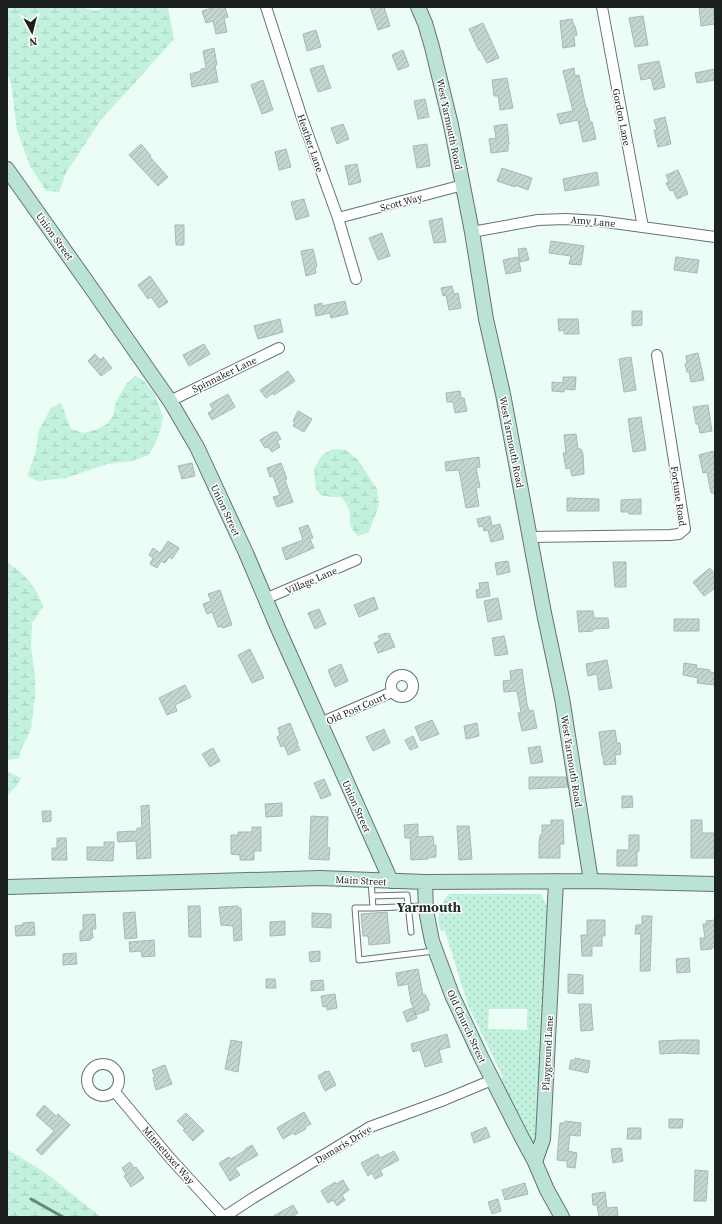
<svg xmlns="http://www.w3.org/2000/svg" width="722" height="1224" viewBox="0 0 722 1224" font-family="'Source Serif 4',serif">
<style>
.green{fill:url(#green-dots);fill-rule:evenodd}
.wetland{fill:url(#wetland-marsh)}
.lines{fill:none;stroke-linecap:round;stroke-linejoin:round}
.stream{stroke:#628a7a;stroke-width:3}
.building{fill:url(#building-hatch);stroke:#a8b9b2}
.lane-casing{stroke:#65746e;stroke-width:7}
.street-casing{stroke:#65746e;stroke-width:12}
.secondary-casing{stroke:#65746e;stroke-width:16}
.lane{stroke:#fff;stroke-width:5}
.street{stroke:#fff;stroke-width:10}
.secondary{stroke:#bbe2d7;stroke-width:14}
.labels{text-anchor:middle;stroke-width:3;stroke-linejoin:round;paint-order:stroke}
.street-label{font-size:10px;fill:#1b211f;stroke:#fff}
.district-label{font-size:14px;font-weight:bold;fill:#24312c;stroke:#fff}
</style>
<defs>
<pattern id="green-dots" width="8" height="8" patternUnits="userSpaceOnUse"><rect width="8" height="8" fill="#c2f1de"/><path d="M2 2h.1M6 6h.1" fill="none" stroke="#a6cebe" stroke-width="1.8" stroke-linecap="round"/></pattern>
<pattern id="wetland-marsh" width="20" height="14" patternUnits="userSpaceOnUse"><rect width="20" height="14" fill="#c2f1de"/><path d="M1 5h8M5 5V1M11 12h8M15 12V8" fill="none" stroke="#a6cebe"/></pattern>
<pattern id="building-hatch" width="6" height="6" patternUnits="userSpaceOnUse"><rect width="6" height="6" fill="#c4d6ce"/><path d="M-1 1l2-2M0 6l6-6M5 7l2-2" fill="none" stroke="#a8b7b0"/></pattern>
</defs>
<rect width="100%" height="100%" fill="#ebfdf5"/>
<!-- green -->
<path class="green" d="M449,894h92l7,14 1,14 -8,115 -3,99 -3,6 -5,-2 -2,-4 -27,-56 2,-3 -35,-72 -23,-74 -5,-1c-3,-15 -2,-25 9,-36zM489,1009h38v21l-39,-1z"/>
<!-- wetland -->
<path class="wetland" d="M7,7h73l16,4 10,-4h62l6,32 -42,47 -30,32 -36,55 -7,19 -13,-1 -16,-25 -13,-36 -6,-47 -4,-11z
M135,376l8,4 12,15 8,22 -4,18 -10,20 -17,6 -25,3 -41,14 -28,3 -11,-5 8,-21 4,-25 12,-22 10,-5 10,26 12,4 12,-3 12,-6 6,-8 3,-14 11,-19z
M332,449l14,1 12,10 19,29 2,16 -10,27 -11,4c-12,-12 -6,-12 -9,-26 -1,-5 -6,-10 -8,-13h-12l-8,-2 -5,-6 -2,-20 8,-14z
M7,562c16,11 31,26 36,45l-11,16 -1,24 4,30v18l-4,34 -10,21 -2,8 -12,2z
M7,771l14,7 -4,7 -10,11z
M7,1149l39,24 55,44h-90l-4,-1z"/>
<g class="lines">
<!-- stream -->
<path class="stream" d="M31,1199l32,18"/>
</g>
<!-- building -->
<path class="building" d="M216,7h9l3,10 -4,1 3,14 -11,2 -3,-13 -7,2 -4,-12z
M370,7h14l6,19 -12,4z
M699,7h14l2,17 -14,2z
M643,16l5,29 -13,2 -6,-29z
M572,19l2,7h1l2,9 -3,1 1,10 -12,2 -3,-27z
M483,23l16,35 -12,5 -7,-13 -1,1 -10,-22z
M316,30l5,17 -14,4 -4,-17z
M214,48l3,17h-2l3,17 -26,5 -2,-13 11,-3v-2l5,-1 -3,-17z
M403,50l6,16 -11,4 -6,-15z
M659,61l6,26 -11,3 -3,-12 -10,2 -3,-15z
M323,65l8,23 -13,4 -8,-23z
M574,68l1,8 4,-1 7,33 1,-1 3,15h2l4,17 -13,3 -5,-22 -18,4 -3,-10 16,-3 -10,-40z
M715,69v11l-18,3 -2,-10z
M507,78l6,30 -13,2 -2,-14h-4l-2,-16z
M263,80l10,30 -11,4 -11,-29z
M425,99l4,18 -11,2 -4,-18z
M665,117l6,27 -13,3 -4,-17h3l-3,-10z
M343,124l6,15 -12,5 -6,-16z
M507,124l2,20 -1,1v6l-17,2 -2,-14 7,-1 -2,-12z
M141,144l10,12 -1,1 18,20 -10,9 -29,-31z
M427,144l3,22 -13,2 -4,-22z
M286,149l5,18 -12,3 -4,-18z
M357,164l4,18 -12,3 -4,-19z
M502,168l30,10 -4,12 -13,-5v2l-18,-6z
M678,170l10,24 -11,5 -4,-9 -3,1 -4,-8 3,-1 -3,-7z
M597,172l2,13 -34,6 -2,-12z
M304,199l5,17 -13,4 -5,-18z
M442,218l4,24 -12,1 -5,-22z
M175,225h9v20h-8z
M382,233l8,23 -12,4 -9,-22z
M551,241l33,5 -3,19 -12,-1 2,-8 -22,-3z
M526,248l3,12 -9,2 -2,-13z
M313,249l4,17 -2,1 1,6 -10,3 -5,-25z
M518,257l3,14 -15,3 -3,-14z
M676,257l23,3 -2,13 -23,-3z
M150,276l18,26 -9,6 -8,-11 -3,2 -10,-14z
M452,286l2,8 4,-1 3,15 -12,2 -3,-15 -3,1 -2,-8z
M345,301l3,13 -17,4 -1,-5 -14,3 -2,-11 8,-2v3z
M632,311h10v14l-10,1z
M280,319l3,13 -25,7 -4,-13z
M558,319h20l1,15h-15v-4l-5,1z
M204,344l6,10 -21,12 -6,-11z
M698,353l6,27 -13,2 -2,-10h-2l-2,-8 2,-1 -1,-7z
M95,354l5,6 3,-3 9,11 -11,8 -13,-15z
M631,357l5,33 -12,2 -5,-33z
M288,371l7,10 -21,14 -1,-2 -7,5 -6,-8z
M563,377h13l-1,13 -11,-1v3l-12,-1v-9l11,1z
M460,391l1,7h3l3,13 -12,2 -2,-11h-6l-1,-9z
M228,394l7,13 -23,13 -4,-7 5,-3 -3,-6z
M708,405l4,26 -12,2 -2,-9h-2l-3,-17z
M298,411l14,8 -8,13 -11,-6 2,-4 -2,-1z
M641,417l5,33 -13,2 -5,-33z
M273,432h4l4,7 -4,2 3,6 -8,5 -4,-5 -3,1 -5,-8z
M576,434l2,15h3l2,5 1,20 -12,2 -2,-8 -4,1 -3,-16h3l-2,-18z
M713,451l2,9v33h-4l-4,-21 -4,1 -4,-18z
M479,457l1,10 -4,1 4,19 -4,1 3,18 -13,2 -7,-38 -13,1 -1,-9z
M192,463l3,13 -13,3 -4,-13z
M281,463l6,16 -2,1 8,22 -16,5 -4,-10 7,-2 -7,-19 -3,1 -3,-9z
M567,498l32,1v12h-32z
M641,499v15h-12v-2h-8v-12z
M490,516l2,10 8,-2 4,15 -13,3 -3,-12 -4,1 -1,-5 -4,1 -2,-8z
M308,525l5,13 -3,1 4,9 -28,12 -4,-12 21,-8 -4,-12z
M168,541l11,7 -7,11 -3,-2 -4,6 -4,-2 -4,7 -7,-4 3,-6 -4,-3 4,-7 7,5z
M508,561l2,11 -13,3 -2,-12z
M613,562h13v25h-11z
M710,568l5,6v14l-11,8 -11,-14z
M488,582l2,14 -13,2 -1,-8 4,-1 -1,-6z
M220,590l12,35 -10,3v-2l-4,1 -6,-15 -5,2 -4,-10 8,-3 -3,-7z
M374,597l4,12 -19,8 -5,-12z
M498,598l4,21 -14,3 -4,-21z
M319,609l7,15 -11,5 -7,-16z
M577,611h16l1,7h14l1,10 -16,1v2l-14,1z
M674,619h25v12h-25z
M386,633v1l3,-1 6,14 -17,6 -4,-10 6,-3 -2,-4z
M504,636l4,18 -13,2 -3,-18z
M250,649l14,29 -12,5 -14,-28z
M607,660l5,28 -13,2 -2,-16 -9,2 -2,-12z
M684,663l13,2 -1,3 14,2v2l5,1 -1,12 -17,-2 1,-5 -15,-3z
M341,664l7,17 -13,6 -7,-17z
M522,669l5,35 2,7 4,-1 4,18 -15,3 -4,-18 3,-1 -4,-21 -13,1 -1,-11 8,-1 -1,-9z
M185,685l6,12 -16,8 2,6 -10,4 -8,-17z
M432,720l7,14 -18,7 -6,-14z
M290,723l8,20 -1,1 3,6 -12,5 -4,-10 -3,2 -4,-10 3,-2 -2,-7z
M477,723l2,13 -13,3 -2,-13z
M384,729l6,14 -17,8 -7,-14z
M615,730l2,13h3l1,11 -6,1 1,9 -12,1 -1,-9h-1l-3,-24z
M413,736l5,11 -8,3 -5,-10z
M540,746l3,16 -12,2 -3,-16z
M213,748l7,13 -10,6 -8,-13z
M529,777h37l2,10 -39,2z
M324,779l7,16 -10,4 -7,-16z
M622,796h10l1,11 -11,1z
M282,803v13l-16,1 -1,-13z
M149,805l2,53 -14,1 -1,-18 -18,1 -1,-10 20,-1v-3h5l-1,-22z
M42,811h9v10l-8,1z
M311,816l17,1 -1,30 3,1 -1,12 -20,-1z
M551,820h12l1,24h-4v14h-21v-15l1,-8h2v-10h9z
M691,820h11v13h13l-1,25h-23z
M418,824v13l15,-1 1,10 2,-1v12l-8,1v1l-17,1 -1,-22h-5l-1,-13z
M457,826h12l3,33 -13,1z
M252,827h9v24h-7v9h-14v-5l-9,-1v-19h7v-3h14z
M629,835h10v16h-2v15h-20v-16h12z
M57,838h9l1,22h-15v-12h5z
M104,842h10l-1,19 -26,-1v-13h17z
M188,906h12l1,31h-12z
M238,906v2h3l1,32 -8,1 -1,-15 -12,-1 -2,-18z
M135,912l2,26 -12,1 -2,-26z
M387,912l3,31 -21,2 -1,-9h-5l-2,-22z
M312,913l19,1v14l-19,-1z
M95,914l1,15h-4l1,9h-3l1,2 -11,1v-10h3v-16z
M642,916h10l-2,55h-10l1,-37h-6l1,-9h6z
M587,920h18v16h-3v10h-10v10h-10l-1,-21h6z
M715,920v27h-3v2l-11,1 -1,-12h5l-2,-14h4l-1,-3z
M285,921v14l-15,1v-14z
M34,922l1,13 -19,1 -1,-10 8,-1v-2z
M154,940l1,16 -13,1 -1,-6 -11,1 -1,-10z
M320,951v10l-10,1 -1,-10z
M76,953l1,11 -14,1v-11z
M689,958l1,14 -13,1 -1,-14z
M418,969l5,26 2,-1 5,11 -2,1 1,4 -13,5 -5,-13 -3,-18 -10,2 -2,-13z
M568,974l15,1v19l-15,-1z
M266,979h9l1,9h-10z
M323,980l1,10 -13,1v-10z
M335,994l2,14 -10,2v-4l-4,1 -2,-11z
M579,1004h12l2,26 -12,1z
M412,1008l5,10 -10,4 -4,-10z
M447,1034l3,13 -11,3 3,12 -17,5 -5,-17 -7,2 -2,-8z
M231,1040l11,2 -4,30 -13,-3z
M679,1040h20v14l-20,-1 -19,1 -1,-13z
M575,1058l15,3 -2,12 -19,-4 2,-9h4z
M165,1065l7,19 -16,6 -3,-12 2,-1 -3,-7z
M326,1071v1l3,-1 7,14 -11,6 -7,-15z
M44,1105l12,11 2,-2 12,11 -28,30 -6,-5 18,-19 -18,-16z
M304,1112l7,12 -6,3 1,2 -11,6 -2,-2 -10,6 -6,-11z
M186,1113l18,18 -11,10 -10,-11 2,-1 -8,-8z
M669,1119h14l-1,9h-13z
M565,1121l16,2 -1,13 -10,-1 -2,16 9,2 -2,15 -8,-1v-6l-10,-1 3,-37h5z
M486,1127l4,10 -16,6 -3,-10z
M628,1128h13v11h-14z
M252,1145l6,10 -23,13 5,7 -10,6 -11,-18 10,-6 2,2 15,-9 -1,-1z
M621,1148l2,13 -10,2 -2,-14z
M394,1151l5,9 -19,10 3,5 -8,4 -3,-6 -4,3 -7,-13 17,-9 2,4z
M130,1162l4,6 2,-1 8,11 -13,9 -7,-11 2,-2 -4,-6z
M695,1170l13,1 -2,30h-12z
M343,1180l6,10 -7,5 3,5 -8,6 -4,-6 -5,3 -7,-12 14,-9 1,2z
M525,1183l3,11 -23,6 -3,-10z
M605,1192l2,16 10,-1 1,10h-19l-2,-12h-4l-1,-11z
M498,1199l3,12 -9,3 -4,-12z
M293,1205l5,8 -6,4h-20z"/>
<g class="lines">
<defs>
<path id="lane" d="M371,881l2,27 51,-2
M372,896l35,-1 4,37
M373,908h-18l4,52 75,-9"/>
<path id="street" d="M266,7l36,111 36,100 18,61
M602,7l41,220
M338,218l125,-33
M472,232l66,-12 28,-1 33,2 116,16
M170,401l109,-53
M530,537l140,-2 9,-1 6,-5 -28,-174
M265,599l91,-39
M391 686a11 11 0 1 1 22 0a11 11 0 1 1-22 0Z
M320,723l72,-31
M87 1080a16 16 0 1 1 32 0a16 16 0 1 1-32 0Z
M115,1092l55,66 54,59
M224,1217l29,-19 117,-71 74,-27 48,-20"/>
<path id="secondary" d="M418,7l7,16 7,24 19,78 21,107 14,87 17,75 41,219 18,85 29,183
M7,169l85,120 78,112 27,46 49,106 31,73 114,255
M556,881l-13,258 -8,23 12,28 15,27
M425,882l1,28 6,31 20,54 29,62 39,77 15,28
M7,887l313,-9 105,4 166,-1 124,3"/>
</defs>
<!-- lane casing -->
<use href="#lane" class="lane-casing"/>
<!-- street casing -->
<use href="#street" class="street-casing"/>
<!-- secondary casing -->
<use href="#secondary" class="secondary-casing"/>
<!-- lane -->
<use href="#lane" class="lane"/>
<!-- street -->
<use href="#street" class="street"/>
<!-- secondary -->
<use href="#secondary" class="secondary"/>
</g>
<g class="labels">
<!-- street labels -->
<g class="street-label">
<text transform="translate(622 117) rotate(79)" y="4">Gordon Lane</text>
<text transform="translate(450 124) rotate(78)" y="4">West Yarmouth Road</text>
<text transform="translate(311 143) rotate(71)" y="4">Heather Lane</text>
<text transform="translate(401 202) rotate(-15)" y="4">Scott Way</text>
<text transform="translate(593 221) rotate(5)" y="4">Amy Lane</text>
<text transform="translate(55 236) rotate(54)" y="4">Union Street</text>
<text transform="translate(224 374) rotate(-26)" y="4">Spinnaker Lane</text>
<text transform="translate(512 442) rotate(79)" y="4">West Yarmouth Road</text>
<text transform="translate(679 496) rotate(82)" y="4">Fortune Road</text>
<text transform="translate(226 510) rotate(65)" y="4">Union Street</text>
<text transform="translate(311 580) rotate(-23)" y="4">Village Lane</text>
<text transform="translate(356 708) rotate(-24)" y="4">Old Post Court</text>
<text transform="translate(572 761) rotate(81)" y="4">West Yarmouth Road</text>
<text transform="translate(357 806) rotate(66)" y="4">Union Street</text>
<text transform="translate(361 880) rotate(3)" y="4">Main Street</text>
<text transform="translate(467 1026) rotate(65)" y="4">Old Church Street</text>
<text transform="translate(547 1053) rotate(-87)" y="4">Playground Lane</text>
<text transform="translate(343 1144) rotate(-31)" y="4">Damaris Drive</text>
<text transform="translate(169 1155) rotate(49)" y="4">Minnetuxet Way</text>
</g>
<!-- district labels -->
<g class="district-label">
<text x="429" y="912">Yarmouth</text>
</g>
</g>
<!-- border -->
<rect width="722" height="1224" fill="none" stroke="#1b211f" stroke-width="16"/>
<!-- north arrow -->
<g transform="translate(32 32) rotate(173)" stroke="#ffffff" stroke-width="3" paint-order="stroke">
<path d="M0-3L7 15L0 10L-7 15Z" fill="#1b211f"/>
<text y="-6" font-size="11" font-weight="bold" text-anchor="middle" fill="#1b211f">N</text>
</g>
</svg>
